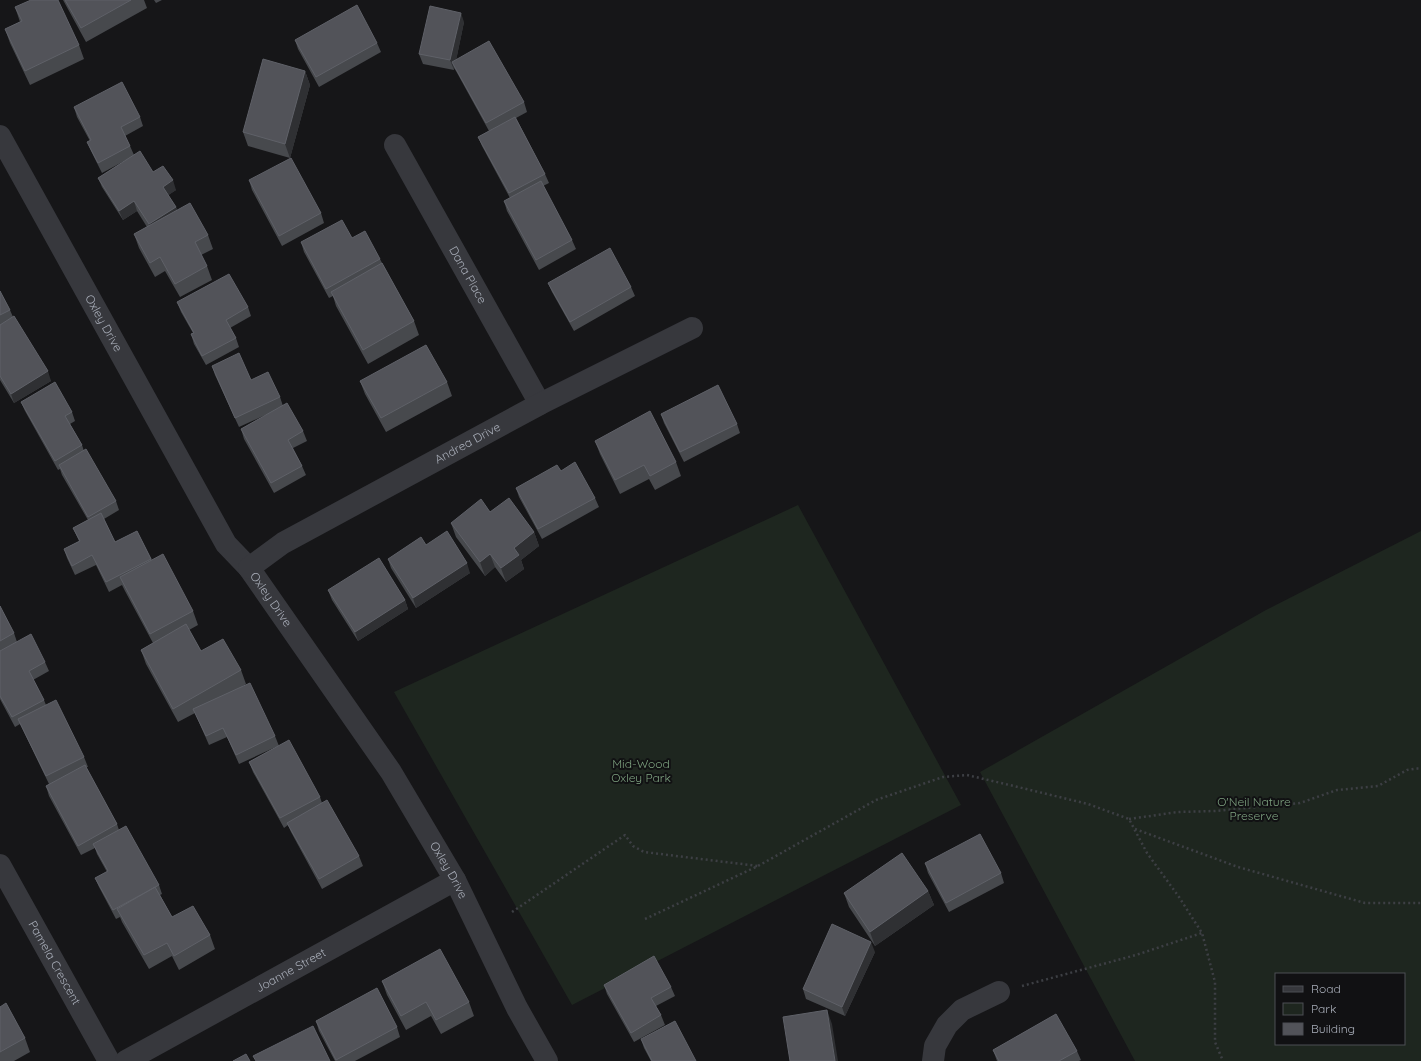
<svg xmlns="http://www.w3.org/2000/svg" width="1421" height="1061" viewBox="0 0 1421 1061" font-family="Quicksand,sans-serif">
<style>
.green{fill:#1e261f;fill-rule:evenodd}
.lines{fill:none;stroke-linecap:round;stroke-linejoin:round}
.path{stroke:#3d3f44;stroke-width:2.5;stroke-dasharray:2 3;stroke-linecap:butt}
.minor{stroke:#37383d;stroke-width:22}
.wall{fill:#47494d}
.shaded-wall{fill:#2f3033}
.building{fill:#525359;stroke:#5f6168}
.labels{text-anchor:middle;stroke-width:4;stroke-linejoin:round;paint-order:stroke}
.street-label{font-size:12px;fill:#a8adb8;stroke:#111113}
.park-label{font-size:12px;fill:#7fa381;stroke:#111113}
</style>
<rect width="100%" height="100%" fill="#161618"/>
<!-- green -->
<path class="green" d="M798,505l163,300 -389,200 -178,-313z
M1421,531v530h-286l-155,-289 286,-162zM1276,974h128v70h-128z"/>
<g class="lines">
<!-- path -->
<path class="path" d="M1129,819l49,-7 37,-1 85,-8 37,-13 41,-4 29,-16 14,-2
M1135,829l103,38 127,36h56
M512,912l113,-77 8,11 11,6 114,14
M645,919l113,-53 118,-66 67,-23 24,-2 51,12 70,17 41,15 18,34 32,44 23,36 13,49v60l8,19
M1022,986l114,-31 66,-22"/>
<!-- minor -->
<g class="minor">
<path id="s1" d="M0,136l226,408 23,24 142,204 64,108 62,128 30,53"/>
<path id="s2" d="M395,145l145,259"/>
<path id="s3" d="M249,568l34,-25 257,-139 152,-76"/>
<path id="s4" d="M0,865l109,196"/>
<path id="s5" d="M126,1061l329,-181"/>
<path d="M933,1061l2,-15 12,-21 15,-15 37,-18"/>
</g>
</g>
<!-- wall -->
<path class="wall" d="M63,0h81l3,8 -61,34z
M154,0h8l-6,3z
M15,7l64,38 5,14 -54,26 -20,-42 -5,-14 15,-7z
M464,22l-8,38 68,42 3,10 -11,6 29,56 4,9 -6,3 29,54 4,9 -37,21 -32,-59 -3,-10 6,-3 -28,-52 -4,-9 11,-6 -33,-60 -2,-3v2l-31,-6 -4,-10z
M295,40l82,3 4,9 -62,35 -21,-38z
M305,71l5,14 -20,73 -42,-12 -5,-14z
M74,107l66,10 3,9 -18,10 5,10 4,9 19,17 23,18 -8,5 8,12 1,3 31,25 5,14 -12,6 6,11 5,14 -32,17 -15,-26 -10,6 -16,-29 -5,-14 13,-7 -10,-16 -14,9 -21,-33 -4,-9 30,-19 -26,14 -11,-22 -4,-9 3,-1 -13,-24z
M249,180l72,33 3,10 -42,23 -30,-56z
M352,238l28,21 2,4 32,58 5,14 -51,29 -32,-58 -3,-10 -4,2 -25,-46 -3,-10z
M548,283l83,4 4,9 -61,35 -22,-39z
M0,291l10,19 3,7 38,64 -37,22 -14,-23z
M177,302l71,5 3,9 -21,12 6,10 3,9 -33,18 -12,-21 -3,-10 2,-1 -12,-21z
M212,366l39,14 29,17 3,9 20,25 4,10 -14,7 9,18 4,9 -32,18 -30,-54 -3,-10 31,-17 -33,15 -24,-52z
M360,381l87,1 5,14 -66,36 -21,-38z
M21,402l51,10 3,9 -5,3 12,21 2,6 32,50 3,9 -15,9 11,23 22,-11 15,29 41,51 5,14 -9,5 12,21 40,19 5,14 -4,3 33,49 4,10 41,51 2,6 37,53 4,10 -41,23 -31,-57 -3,-7 -4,3 -31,-56 -4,-10 29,-16 -39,18 -12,-27 -18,8 -14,-32 -17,9 -32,-58 -5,-14 12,-7 -28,-52 -3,-6 -13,7 -13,-27 -21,10 -8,-17 -3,-9 15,-8 -6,-13 15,-8 -26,-45 -2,-6 -2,1 -33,-59z
M661,414l76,10 3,9 -56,29 -20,-39z
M595,441l81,21 5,14 -26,14 -6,-11 -29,15 -20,-40z
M561,471l34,27 4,9 -57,32 -23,-42 -3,-9z
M490,512l44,20 5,14 -18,14 3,9 -18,13 -11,-15 -10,9 -29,-39 -5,-14z
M426,545l44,28 -54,35 -25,-40 -3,-9z
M328,590l77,10 3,9 -50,32 -26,-41z
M0,606l14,27 3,9 28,20 4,9 -16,9 11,20 2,5 38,52 4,10h-2l31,57 2,6 40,55 3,9 -2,1 12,22 38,18 5,14 -36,21 -7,-14 -23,13 -27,-47 -2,-5 -4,2 -17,-32 -4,-9 12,-6 -10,-18 -2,-6 -14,7 -32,-59 -3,-10 3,-2 -29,-60 -5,3 -15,-28z
M925,863l76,10 3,10 -55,29 -21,-39z
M928,891l6,14 -59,41 -26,-39 -5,-14z
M875,952l-30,64 -39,-17 -3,-10z
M382,981l87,21 5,14 -33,18 -10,-18 -25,14 -19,-35z
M604,985l67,2 4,9 -19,10 5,9 4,10 -31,17 -27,-48z
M0,1007l25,31 5,14 -16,9h-14z
M316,1021l81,6 3,10 -45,24h-20l-16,-30z
M641,1039l55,22h-45l-7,-13z
M993,1050l84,1 4,9 -2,1h-82z"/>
<!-- shaded-wall -->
<path class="shaded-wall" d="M461,13l3,9 -9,44 -3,-4 2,6v2l-4,-10z
M305,71l5,14 -20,73 -5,-14z
M173,180l3,10 -10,7 -3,-10z
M134,201l3,10 -14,9 -4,-9z
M176,207l3,9 -27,18 -3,-10z
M48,371l3,10 -37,22 -3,-9z
M534,532l5,14 -18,14 3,9 -18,13 -5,-14 13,-20z
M490,554l5,13 -10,9 -5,-14z
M467,563l3,10 -54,35 -3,-10z
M405,600l3,9 -50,32 -3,-9z
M928,891l6,14 -59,41 -5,-14z
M871,942l4,10 -30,64 -3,-9z
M827,1010l5,14 6,37h-3z"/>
<!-- building -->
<path class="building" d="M31,0h27l21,45 -54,26 -20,-42 17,-8 -7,-14z
M65,0h66l-50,28z
M357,5l20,38 -61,34 -21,-37z
M430,6l31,7 -11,47 -31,-6z
M489,41l35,61 -38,21 -34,-61z
M263,59l42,12 -20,73 -42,-12z
M122,82l18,35 -19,10 9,19 -32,17 -11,-21 4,-2 -17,-33z
M515,117l30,57 -36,19 -31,-56z
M140,151l13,21 10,-6 10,14 -10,7 13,20 -27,17 -15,-23 -15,10 -21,-33z
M291,158l30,55 -42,23 -30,-56z
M541,181l31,59 -36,20 -32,-59z
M190,203l18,32 -13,7 12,24 -32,18 -15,-27 -10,6 -16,-29z
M342,220l10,18 13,-7 15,28 -54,30 -25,-47z
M610,248l21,39 -61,35 -22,-39z
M382,263l32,58 -51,29 -32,-58z
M229,274l19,33 -22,13 10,18 -34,18 -11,-22 3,-1 -17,-31z
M0,291l10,19 -10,5z
M14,316l34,55 -37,23 -11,-18v-51z
M426,345l21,37 -66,36 -21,-37z
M239,353l12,27 17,-8 12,25 -45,21 -23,-52z
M55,382l17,30 -7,4 17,29 -27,16 -34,-59z
M718,385l19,39 -57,28 -19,-38z
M287,403l16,28 -15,9 14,26 -31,17 -30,-54z
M650,411l26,51 -26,14 -6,-11 -29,15 -20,-39z
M86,449l30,52 -28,16 -29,-52z
M575,462l20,36 -57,31 -22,-41 41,-23 4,6z
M509,498l25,34 -20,16 5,7 -18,13 -11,-14 -10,8 -29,-39 30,-24 9,13z
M101,513l14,29 22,-11 14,28 -45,23 -14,-27 -20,11 -8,-17 16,-8 -7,-13z
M447,531l20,32 -54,35 -25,-39 33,-22 5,8z
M163,554l30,57 -43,23 -30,-57z
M379,558l26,42 -50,32 -27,-42z
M0,606l14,27 -14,8z
M186,624l15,27 22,-12 18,31 -68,39 -32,-59z
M31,634l14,28 -16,9 15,29 -32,17 -12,-21v-45z
M250,683l25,53 -39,19 -13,-27 -17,8 -13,-27z
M56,700l28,57 -38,19 -28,-57z
M289,740l31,57 -40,21 -31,-56z
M85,765l32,59 -39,22 -32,-60z
M327,800l32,56 -40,23 -32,-56z
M126,826l33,59 -46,25 -18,-32 13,-7 -15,-27z
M980,834l21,39 -55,30 -21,-40z
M902,853l26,38 -58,41 -26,-39z
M155,887l17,30 21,-11 17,29 -36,21 -7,-13 -23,12 -27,-46z
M832,924l39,18 -29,65 -39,-18z
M440,949l29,53 -33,18 -10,-18 -25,14 -19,-35z
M654,956l17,31 -20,11 10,17 -30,18 -27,-48z
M377,988l20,39 -61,33 -20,-39z
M6,1003l19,35 -25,14v-45z
M827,1010l8,51h-45l-7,-44z
M1056,1014l21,37 -18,10h-60l-6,-11z
M675,1021l21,40h-44l-11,-22z
M313,1026l17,35h-74l-3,-5z
M246,1054l4,7h-17z"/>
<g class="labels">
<!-- street labels -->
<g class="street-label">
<text dy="4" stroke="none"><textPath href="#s2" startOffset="149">Dana Place</textPath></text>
<text dy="4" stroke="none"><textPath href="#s1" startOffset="214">Oxley Drive</textPath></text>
<text dy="4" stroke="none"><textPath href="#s3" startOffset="252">Andrea Drive</textPath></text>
<text dy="4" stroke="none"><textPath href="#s1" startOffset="538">Oxley Drive</textPath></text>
<text dy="4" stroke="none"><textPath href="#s1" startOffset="862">Oxley Drive</textPath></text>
<text dy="4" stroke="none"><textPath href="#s4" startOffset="112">Pamela Crescent</textPath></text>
<text dy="4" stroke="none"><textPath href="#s5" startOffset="188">Joanne Street</textPath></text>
</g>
<!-- park labels -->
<g class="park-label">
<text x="641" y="768">Mid-Wood<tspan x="641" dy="14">Oxley Park</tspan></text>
<text x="1254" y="806">O'Neil Nature<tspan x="1254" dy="14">Preserve</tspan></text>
</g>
</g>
<!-- legend -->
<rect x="1275" y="973" width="130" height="72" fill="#111113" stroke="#4d4f55"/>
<rect x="1283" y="986" width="20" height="6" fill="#37383d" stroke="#4d4f55"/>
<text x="1311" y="993" font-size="12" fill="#a8adb8">Road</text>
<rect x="1283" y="1003" width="20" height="12" fill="#1e261f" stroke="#4d4f55"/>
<text x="1311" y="1013" font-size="12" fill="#a8adb8">Park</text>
<rect x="1283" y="1023" width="20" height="12" fill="#525359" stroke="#4d4f55"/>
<text x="1311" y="1033" font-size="12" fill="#a8adb8">Building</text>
</svg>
